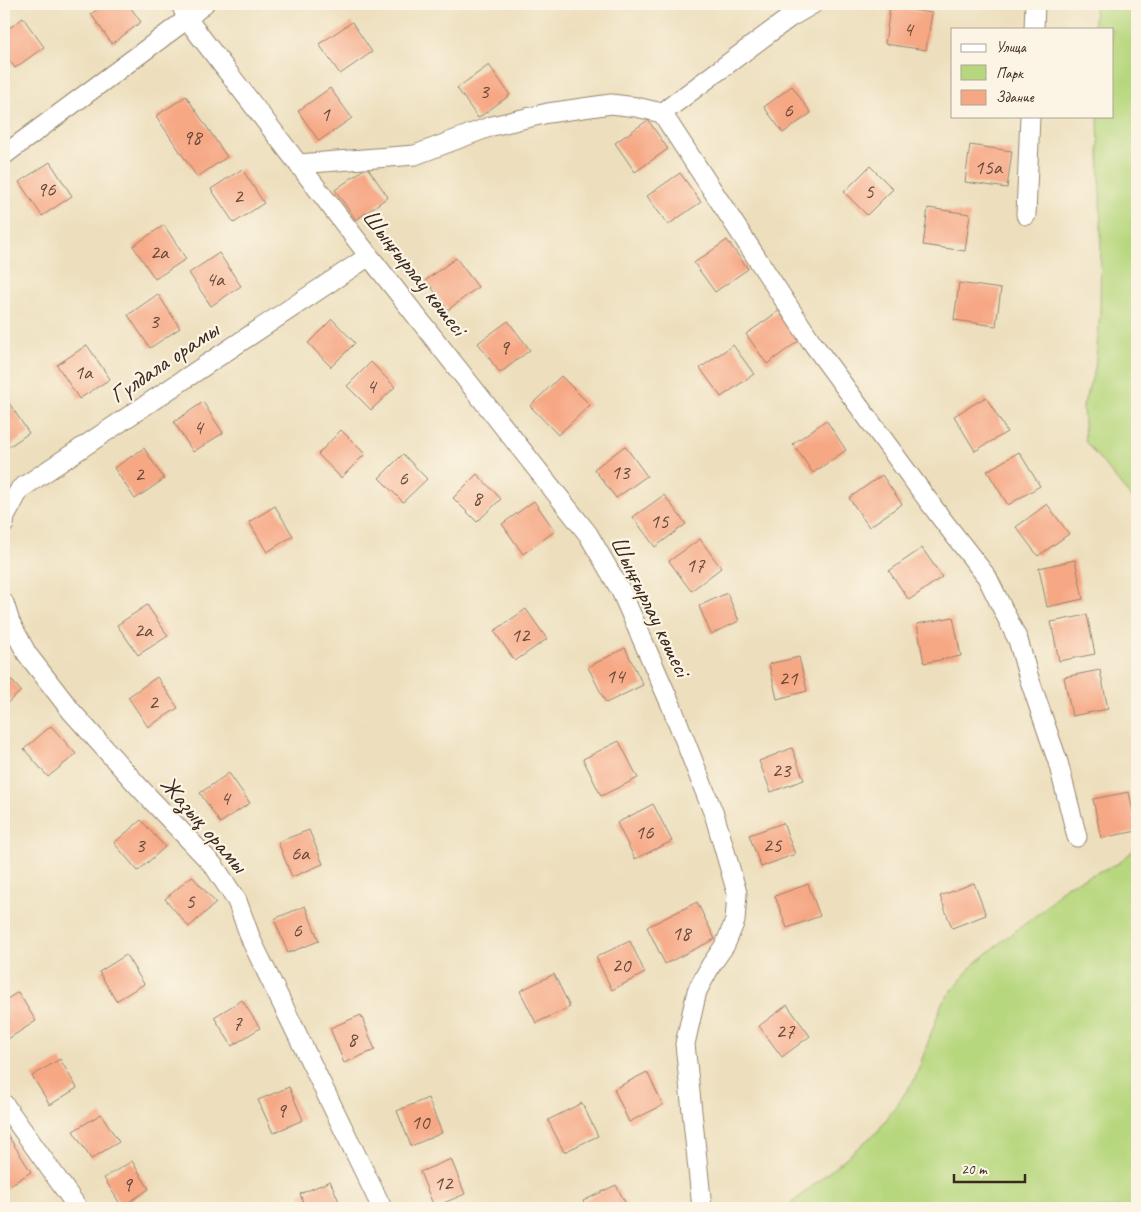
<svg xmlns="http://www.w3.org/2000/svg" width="1141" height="1212" viewBox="0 0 1141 1212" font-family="Caveat,sans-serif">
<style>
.green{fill:#b7d77e;stroke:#79804e}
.building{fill:#f6a784}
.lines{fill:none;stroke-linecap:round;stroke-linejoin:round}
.street-casing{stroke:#94846e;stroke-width:21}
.street{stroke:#fff;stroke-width:19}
.labels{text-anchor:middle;stroke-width:4.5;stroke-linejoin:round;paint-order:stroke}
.number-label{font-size:21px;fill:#6a4938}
.street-label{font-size:24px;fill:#3b2a1e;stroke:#fcf5e5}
</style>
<rect width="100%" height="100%" fill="#fcf5e5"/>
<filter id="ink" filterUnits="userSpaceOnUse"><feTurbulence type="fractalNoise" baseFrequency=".02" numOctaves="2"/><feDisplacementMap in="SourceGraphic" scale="10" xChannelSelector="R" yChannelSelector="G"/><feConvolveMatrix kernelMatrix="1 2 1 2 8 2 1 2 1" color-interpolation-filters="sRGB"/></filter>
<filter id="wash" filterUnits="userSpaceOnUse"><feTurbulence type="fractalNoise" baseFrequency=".0096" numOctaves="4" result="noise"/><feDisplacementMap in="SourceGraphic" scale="20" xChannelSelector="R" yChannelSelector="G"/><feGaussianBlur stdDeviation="1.12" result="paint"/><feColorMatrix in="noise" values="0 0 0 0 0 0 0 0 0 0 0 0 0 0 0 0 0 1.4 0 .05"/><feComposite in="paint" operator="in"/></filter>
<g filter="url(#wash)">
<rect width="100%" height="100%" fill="#eddfbd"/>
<!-- green -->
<path class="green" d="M1096,4h41v510l-3,-13 -49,-60 -2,-35 12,-37 5,-55 1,-80 -3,-118h14v-87h-19z
M1137,847v361h-351l92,-77 37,-52 27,-76 30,-37 29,-24 42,-32 23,-24 53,-23z"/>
<g id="blocks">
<!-- building -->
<path class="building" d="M105,4h23l13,18 -29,22 -21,-30z
M890,7l42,6 -6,37 -41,-6z
M23,18l21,29 -29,21 -11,-16v-20z
M352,22l20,30 -32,22 -21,-30z
M489,65l21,30 -32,23 -21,-30z
M792,86l19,27 -28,20 -19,-26z
M330,88l22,30 -33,23 -21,-30z
M186,96l41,61 -30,20 -41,-61z
M648,120l20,29 -33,23 -20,-29z
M970,145l42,6 -5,37 -42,-6z
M50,162l22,34 -30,20 -23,-34z
M870,166l23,23 -26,26 -23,-23z
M367,167l21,30 -32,23 -21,-30z
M242,169l22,34 -30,20 -23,-34z
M680,173l21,29 -33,23 -21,-29z
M928,208l42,6 -5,37 -42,-6z
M164,225l22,34 -31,20 -22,-33z
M727,240l21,29 -33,23 -21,-29z
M219,253l22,33 -30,20 -22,-33z
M456,258l22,29 -30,23 -22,-30z
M959,283l42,6 -5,37 -42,-6z
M158,294l22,34 -30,20 -22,-33z
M779,311l21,29 -33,24 -21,-30z
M332,319l23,24 -24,24 -23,-24z
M508,321l22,29 -30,23 -22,-30z
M87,345l23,34 -31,20 -22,-34z
M733,345l21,29 -33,23 -21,-29z
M371,362l24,25 -24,23 -24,-24z
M561,376l29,29 -32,30 -28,-29z
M986,397l21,35 -32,19 -21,-35z
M7,400l22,33 -25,17v-48z
M203,402l20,31 -30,19 -19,-30z
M826,420l20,30 -33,23 -20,-29z
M341,430l24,24 -24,24 -23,-24z
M625,446l22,30 -31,22 -22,-29z
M144,448l20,31 -29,20 -21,-31z
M1019,452l21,34 -32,19 -21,-34z
M403,454l24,25 -24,23 -24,-24z
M477,474l24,25 -24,23 -24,-24z
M882,475l20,29 -33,23 -20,-29z
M664,495l22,29 -31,23 -22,-30z
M534,501l21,30 -32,23 -21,-30z
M1047,504l22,30 -31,22 -22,-29z
M275,506l18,30 -26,16 -18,-30z
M700,539l21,29 -30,23 -22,-30z
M922,548l20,29 -33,23 -20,-29z
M1075,560l8,39 -36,8 -8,-39z
M727,593l12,28 -28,13 -12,-28z
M147,605l21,31 -30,19 -21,-30z
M526,609l21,30 -32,22 -21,-30z
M1087,615l8,39 -36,7 -8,-39z
M953,617l8,39 -37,7 -7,-39z
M625,648l18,37 -37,18 -18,-36z
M799,657l8,34 -30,8 -8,-35z
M1100,670l8,39 -36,7 -8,-39z
M4,672l17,19 -17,15z
M157,677l21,31 -30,19 -20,-30z
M51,726l25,28 -28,23 -24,-28z
M619,741l19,37 -37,18 -18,-37z
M792,748l12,32 -33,12 -12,-31z
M229,773l21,30 -30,20 -20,-30z
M1129,792l8,39 -36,7 -8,-39z
M653,804l19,37 -37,18 -18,-36z
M141,820l24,27 -27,24 -24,-28z
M783,823l12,31 -34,13 -12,-32z
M309,830l14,34 -31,13 -14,-35z
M192,876l24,27 -27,24 -24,-28z
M974,883l12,32 -34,13 -12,-32z
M808,884l12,32 -33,12 -12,-32z
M697,902l18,37 -50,25 -18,-37z
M305,906l14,35 -31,12 -14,-34z
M630,941l15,32 -33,17 -16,-33z
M126,955l18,29 -28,17 -17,-29z
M554,974l16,33 -34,16 -16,-32z
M18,992l18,29 -28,18 -4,-7v-31z
M242,1000l18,28 -28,18 -18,-29z
M787,1005l23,31 -28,21 -23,-31z
M361,1015l14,35 -31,13 -14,-35z
M60,1059l17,29 -27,17 -18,-29z
M647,1072l16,33 -34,17 -15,-33z
M289,1087l14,33 -30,13 -15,-33z
M428,1098l14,35 -31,13 -14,-35z
M582,1103l16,33 -34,16 -16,-32z
M101,1114l18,28 -28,17 -18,-28z
M4,1129l27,43 -27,17z
M451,1159l14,35 -31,13 -14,-35z
M132,1161l17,28 -27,18 -18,-29z
M330,1181l12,27h-37l-5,-14z
M616,1185l12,23h-42l-3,-7z"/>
</g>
</g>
<g filter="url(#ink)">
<use href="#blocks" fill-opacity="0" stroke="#94846e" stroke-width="1"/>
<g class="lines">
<defs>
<path id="street" d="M181,4l6,15 182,237 219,278 33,57 50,114 44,112 22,76 -2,28 -10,24 -14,20 -14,26 -12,53 17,164
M1034,29l1,-25
M662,113l149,228 130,177 46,59 31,63 10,35 30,87 19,75
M4,155l183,-136 17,-15
M298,164l117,-9 77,-29 56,-13 63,-9 25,3 26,6 127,-95 24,-14
M1026,215l4,-99
M4,524l1,-7 15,-28 349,-233
M4,603l6,19 17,32 45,58 68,76 74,78 23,35 15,41 130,266
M4,1104l74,104"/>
</defs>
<!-- street casing -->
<use href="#street" class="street-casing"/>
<!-- street -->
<use href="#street" class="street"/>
</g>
</g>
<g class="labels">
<!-- number labels -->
<g class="number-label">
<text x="908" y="36">4</text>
<text x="484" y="98">3</text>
<text x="788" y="117">6</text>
<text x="325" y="121">1</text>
<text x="192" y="144">98</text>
<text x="988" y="174">15а</text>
<text x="46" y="196">96</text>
<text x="869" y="198">5</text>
<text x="238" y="203">2</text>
<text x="159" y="259">2а</text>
<text x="215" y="286">4а</text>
<text x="154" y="328">3</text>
<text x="504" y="354">9</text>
<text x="83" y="379">1а</text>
<text x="371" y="393">4</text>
<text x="198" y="434">4</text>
<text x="620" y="479">13</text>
<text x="139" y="481">2</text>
<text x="403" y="485">6</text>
<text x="477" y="505">8</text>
<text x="659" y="528">15</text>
<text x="695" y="572">17</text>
<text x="143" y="637">2а</text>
<text x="520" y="642">12</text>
<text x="615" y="683">14</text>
<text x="788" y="685">21</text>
<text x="153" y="709">2</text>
<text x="781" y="777">23</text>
<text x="225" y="805">4</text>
<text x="644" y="839">16</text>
<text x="140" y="852">3</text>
<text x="772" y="852">25</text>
<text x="300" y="860">6а</text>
<text x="190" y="908">5</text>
<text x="297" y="937">6</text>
<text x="681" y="940">18</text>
<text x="621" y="972">20</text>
<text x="237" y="1030">7</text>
<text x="785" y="1038">27</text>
<text x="352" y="1046">8</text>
<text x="281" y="1117">9</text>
<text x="420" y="1129">10</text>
<text x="443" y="1190">12</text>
<text x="127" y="1191">9</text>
</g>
<!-- street labels -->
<g class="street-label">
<text transform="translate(415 272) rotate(52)" y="8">Шыңғырлау көшесі</text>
<text transform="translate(164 362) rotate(-34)" y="8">Гүлдала орамы</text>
<text transform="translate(651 606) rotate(64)" y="8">Шыңғырлау көшесі</text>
<text transform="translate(204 824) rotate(49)" y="8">Жазық орамы</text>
</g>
</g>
<!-- margin -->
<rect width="1141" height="1212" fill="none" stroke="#fcf5e5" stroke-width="20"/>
<!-- legend -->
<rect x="951" y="28" width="162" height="90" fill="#fcf5e5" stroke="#afa495"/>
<rect x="961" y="44" width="25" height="8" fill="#ffffff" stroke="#afa495"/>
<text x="996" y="52" font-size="15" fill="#3b2a1e">Улица</text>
<rect x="961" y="65" width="25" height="15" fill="#b7d77e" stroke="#afa495"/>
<text x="996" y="78" font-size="15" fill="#3b2a1e">Парк</text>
<rect x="961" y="90" width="25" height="15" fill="#f6a784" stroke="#afa495"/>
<text x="996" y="102" font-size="15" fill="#3b2a1e">Здание</text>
<!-- scale -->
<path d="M954 1174v8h71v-8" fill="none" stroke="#3b2a1e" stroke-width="2.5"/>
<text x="961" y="1174" font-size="15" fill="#3b2a1e" stroke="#fcf5e5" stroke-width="4" paint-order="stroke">20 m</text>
</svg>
